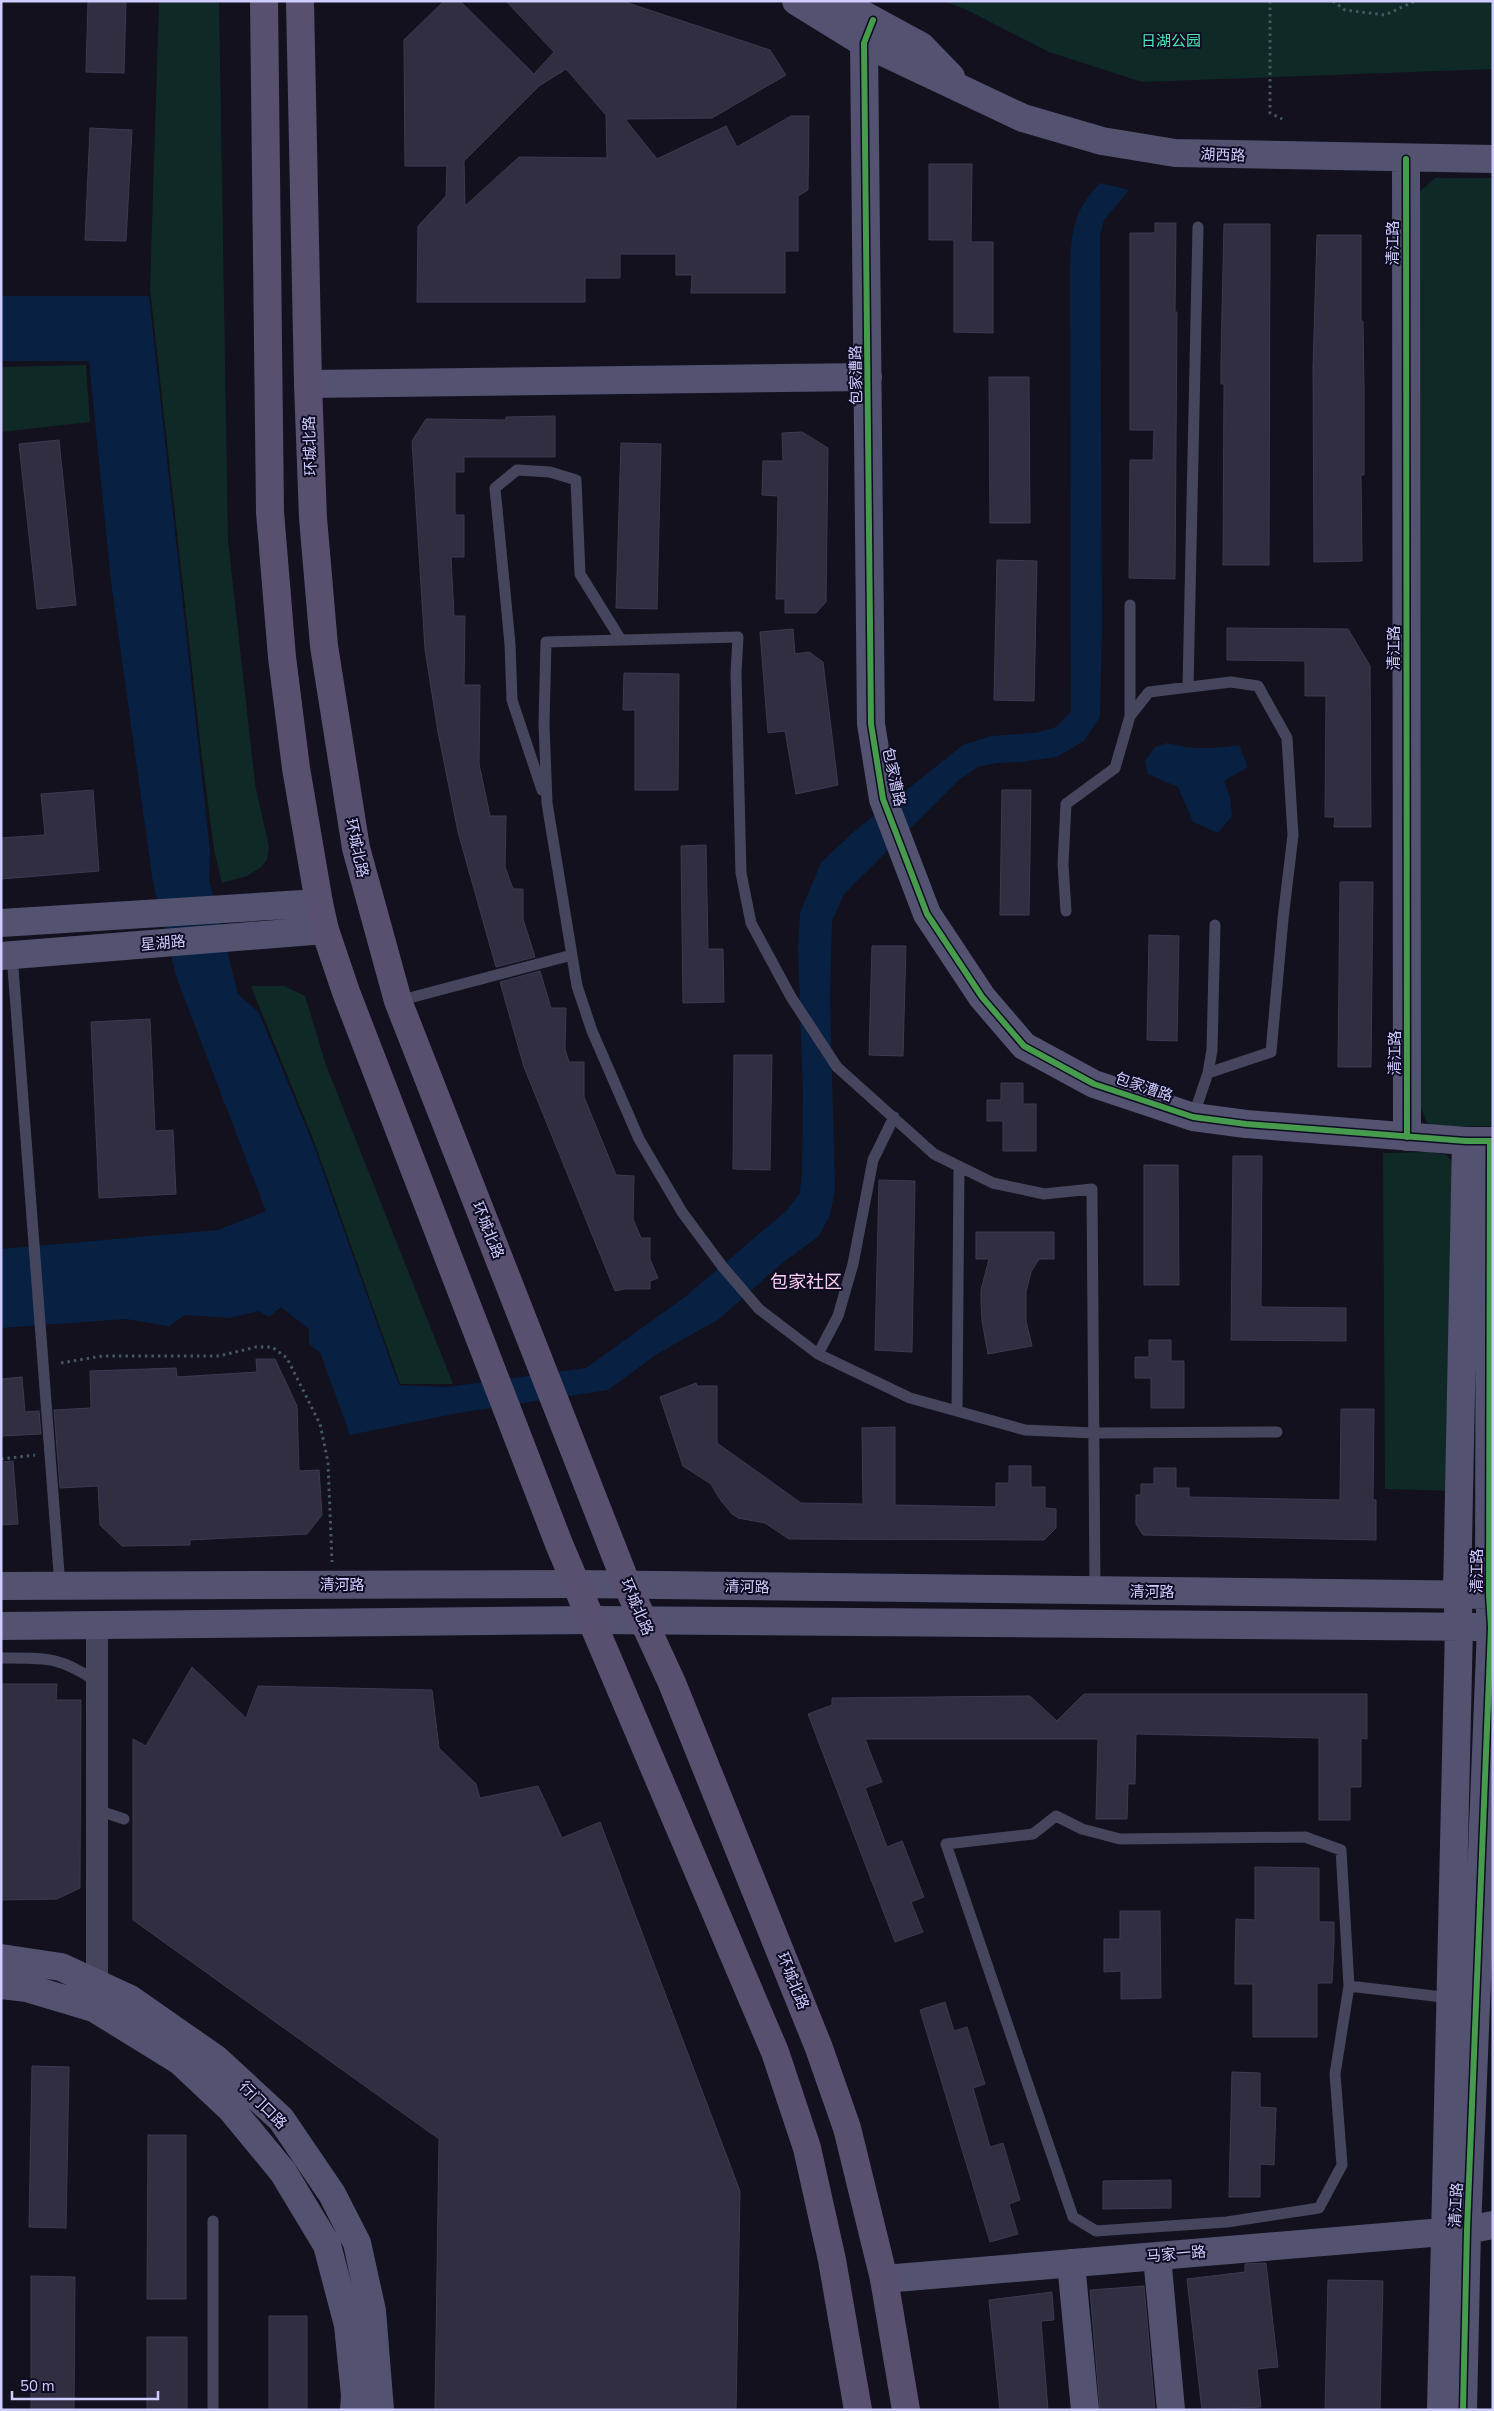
<svg xmlns="http://www.w3.org/2000/svg" width="1494" height="2411" viewBox="0 0 1494 2411" font-family="'Nunito Sans','Noto Sans SC',sans-serif">
<style>
.green{fill:#0f2927}
.water{fill:#082142}
.building{fill:#302e40;stroke:#3c3a52;fill-rule:evenodd}
.lines{fill:none;stroke-linecap:round;stroke-linejoin:round}
.path{stroke:#455864;stroke-width:3;stroke-dasharray:2.5 4;stroke-linecap:butt}
.lane{stroke:#45465e;stroke-width:11}
.street{stroke:#45465e;stroke-width:22}
.secondary{stroke:#535371;stroke-width:28}
.primary{stroke:#595070;stroke-width:28}
.cycleway-casing{stroke:#0e0c22;stroke-width:9}
.cycleway{stroke:#469c4c;stroke-width:6}
.labels{text-anchor:middle;stroke-width:4;stroke-linejoin:round;paint-order:stroke}
.park-label{font-size:15px;fill:#50e9b6;stroke:#0e0c22}
.street-label{font-size:15px;fill:#cfcdff;stroke:#0e0c22}
.quarter-label{font-size:18px;fill:#ffcff1;stroke:#0e0c22}
</style>
<rect width="100%" height="100%" fill="#12111d"/>
<!-- green -->
<path class="green" d="M159,1h60l9,540 27,243 14,63 -2,13 -6,7 -14,9 -25,7 -8,-33 -13,-100 -51,-461z
M943,1h550v68l-351,13 -93,-30 -84,-43z
M1435,178h58v948l-51,1 -15,-4 -8,-21v-910z
M86,365l4,57 -89,10v-65z
M251,986h33l21,10 21,69 127,319h-53l-85,-240z
M1430,1152l16,3 12,11 -4,325 -69,-2 -2,-336z"/>
<!-- water -->
<path class="water" d="M1100,183l29,7 -25,30 -4,15 2,390 -2,92 -16,24 -27,16 -37,5 -24,1 -18,4 -18,12 -116,115 -12,27 -2,78 5,191 -5,25 -11,21 -38,28 -62,55 -62,35 -49,36 -150,23 -108,22 -30,-83 -11,-8v-15l-28,-22 -12,10 -10,-6 -30,7 -44,-3 -16,11 -43,-7 -125,9v-79l217,-19 48,-19 -89,-232 -24,-96 -42,-302 -22,-220h-88v-65h148l61,555 -1,28 29,115 21,19 55,133 85,239 48,2 139,-19 99,-71 101,-86 14,-18 2,-21 1,-78 -5,-146 2,-35 21,-50 30,-29 112,-89 28,-9 44,-3 21,-6 15,-15 -1,-447c2,-36 4,-55 30,-82z
M1167,743c28,7 44,6 72,2l9,22 -24,14 6,16 2,19 -14,17 -25,-11 -15,-35 -30,-13 -3,-13 10,-14z"/>
<!-- building -->
<path class="building" d="M88,1h38l-2,72 -38,-1z
M444,1h16l74,73 20,-22 -48,-51h116l148,49 16,25 -74,43 -87,1 32,40 69,-33 11,21 54,-31h18l-1,74 -10,6v55h-13v42h-94l1,-18h-16v-21h-56v24h-35v24h-168l1,-76 28,-30 1,-30h-42l-1,-126zM566,69l40,46 1,43 -88,-1 -54,49 -1,-45 75,-75z
M90,128l42,2 -6,111 -41,-1z
M929,164h43l-1,78h22v91l-39,-1v-92h-25z
M1155,223h21l-1,89h2l-2,267 -46,-1 1,-118h23l1,-30h-24v-197h25z
M1224,224h46l-1,341h-46l1,-181h-3v-24z
M1317,235h44v86h2l1,68v86h-3l1,86 -48,1 -1,-194z
M989,377h40l1,146h-40z
M555,416v41h-91v15h-9v43h9v42h-13l3,59h11l-1,69h16l-1,79 11,52h16l-1,51 8,22h10v30l12,38 -39,10 -38,-135 -20,-100 -13,-83 -13,-208 14,-22 80,1v-3z
M802,432l26,16 -2,154 -10,11h-31v-14h-9l2,-103 -16,-1 1,-34h20l-1,-28z
M59,440l17,165 -39,4 -18,-165z
M621,443l40,1 -4,165 -41,-1z
M997,560l40,1 -3,140 -40,-1z
M1227,628l121,1 22,37 1,161h-37l1,-10h-10l1,-121h-21v-35l-78,-1z
M793,629l2,25 14,-2 14,10 15,123 -42,9 -11,-63 -17,2 -8,-101z
M624,673l55,1 -1,116h-43v-80h-12z
M93,790l6,81 -98,8v-41l44,-3 -4,-41z
M1002,790h29l-2,125h-29z
M706,845l2,104h15l1,53 -41,1 -2,-157z
M1340,882h33l-2,185h-33z
M1149,935l30,1 -2,105 -30,-1z
M872,946h34l-3,110 -34,-1z
M540,971l11,37h15l-1,41 4,13h15v35l32,78 18,1 -1,43 8,19h9v21l8,19 -8,3v8h-26l-9,2 -91,-224 -24,-85z
M150,1019l5,112 18,-1 3,64 -77,4 -8,-176z
M734,1055h38l-2,115 -37,-1z
M1001,1083h22v21h13v47h-33v-30h-16v-21h14z
M1233,1156h29l-1,151 85,1v33l-115,-1z
M1144,1165h34l1,120h-35z
M879,1180l36,1 -3,171 -37,-2z
M976,1232h78v27h-15l-8,13 -5,20v29l6,25 -44,8 -6,-33 -1,-20v-11l8,-31h-13z
M1149,1340h22v21h13v47h-33v-30h-16v-21h14z
M256,1359h19l22,47 2,65 20,-1 3,45 -15,19 -117,6v5l-68,1 -22,-21 -2,-39 -38,2 -6,-78 37,-2 -1,-37 86,-3 1,9 80,-5z
M22,1377l3,35 14,-1 2,23 -40,2v-57z
M696,1383l1,3h20v57l84,60 62,1 -1,-76 33,-1v78l101,2v-24h13v-17h22v21h14v21l11,1v19l-12,12 -255,-1 -24,-16 -27,-5 -6,-4 -13,-16 -8,-14 -28,-18 -23,-69z
M1341,1409h33l-1,91h3v40l-233,-5 -7,-11v-29h5v-11h13v-16h22v20h13v9l151,3z
M13,1461l5,63 -17,1v-63z
M192,1667l54,51 12,-32 174,4 7,58 37,36 4,14 58,-12 24,52 38,-16 140,369 -4,219h-301l4,-271 -306,-219v-181l13,7z
M1,1684h56l-1,16h25l-1,188 -23,11 -56,1z
M1084,1694h283v45l-6,-1v49h-11v33h-31v-82l-183,-4 -1,50h-7l-1,35h-31l2,-80h-233l17,43 -17,6 22,59 15,-6 22,56 -13,5 12,30 -28,10 -87,-228 24,-9v-7l198,-2 27,25z
M1255,1867l64,1v54h15v20l-2,41h-15v54h-64v-53h-18v-21l1,-44 19,1z
M1120,1911h40l1,87 -40,1v-28l-17,1v-33h16z
M945,2002l9,29 13,-4 18,57 -12,4 17,59 13,-4 17,57 -11,4 9,30 -28,8 -70,-232z
M32,2066l37,1 -3,161 -37,-1z
M1232,2072l28,1v34l16,1 -2,57 -14,-1v33h-31z
M148,2135h38v164h-39z
M1171,2180v28l-68,1v-28z
M1266,2263l12,104 -21,2 4,38 -59,3 -15,-131 58,-7v-8z
M31,2276l44,1 -1,133h-43z
M1328,2280l55,1 -3,129h-55z
M1144,2286l11,124h-55l-10,-120z
M1052,2292l2,28 -13,1 7,89h-48l-11,-110z
M269,2316h38v94h-38z
M147,2337h40v73h-40z"/>
<g class="lines">
<!-- path -->
<path class="path" d="M1270,1v112l12,6
M1333,1l12,9 40,5 30,-14
M61,1363l41,-7h117l37,-9h16l15,11 33,66 8,38 4,100
M1,1459l34,-4"/>
<!-- lane -->
<path class="lane" d="M1130,605v111
M1188,687l10,-460
M542,790l-30,-90 -2,-56 -15,-156 22,-18 33,2 26,8 4,94 41,66
M1066,911l-3,-47 3,-60 49,-36 15,-52 19,-24 82,-10 27,4 29,52 6,97 -10,84 -12,133 -63,21
M12,955l48,631
M398,1001l174,-46
M1193,1117l15,-44 4,-23 3,-125
M818,1354l20,-38 15,-52 20,-104 21,-43
M957,1411l2,-245
M1095,1590l-3,-401 -48,5 -51,-11 -59,-29 -97,-87 -46,-70 -40,-74 -10,-50 -5,-200 2,-36 -192,5 -2,82 3,79 30,183 15,45 47,108 43,73 40,54 37,43 59,45 92,44 115,32 68,3 184,-1
M1,1658c44,0 59,-2 96,24
M97,1810l27,9
M1349,1986l-8,-136 -36,-13 -185,2 -38,-10 -26,-13 -23,18 -87,10 127,373 23,14 131,-9 92,-14 23,-43 -7,-91 14,-88 102,12
M213,2410v-189"/>
<!-- street -->
<path class="street" d="M97,1625v359"/>
<!-- secondary -->
<path class="secondary" d="M796,1l68,42 159,75 79,23 73,12 318,6
M838,1l83,45 30,31
M873,20l-9,23 7,681 12,75 44,115 55,83 42,49 70,38 99,33 53,7 220,17h27
M1406,159l1,978
M308,384l560,-7
M1,923l318,-20
M1,956l324,-26
M1,1586l574,-2 918,11
M1,1626l591,-6 901,7
M1,1958l60,9 69,32 86,60 65,60 51,75 25,49 15,68 8,99
M1,1985l26,3 67,20 86,53 51,48 52,63 44,73 21,80 7,70 -1,15
M1157,2256l14,154
M1071,2263l14,147
M884,2279l583,-49 26,-5
M1441,2410l18,-784 -2,-32 9,-453
M1463,2410l4,-180 24,-603 -2,-32 1,-454"/>
<!-- primary -->
<path class="primary" d="M264,1l6,511 12,145 14,111 23,135 6,27 21,62 213,552 216,508 32,96 25,112 26,150
M300,1l8,383 5,134 11,128 32,202 42,153 229,584 45,98 147,365 28,80 37,151 22,131"/>
<defs>
<path id="cycleway" d="M873,20l-9,23 7,681 12,75 44,115 55,83 42,49 70,38 99,33 53,7 220,17h27
M1406,159l1,978
M1463,2410l4,-180 24,-603 -2,-32 1,-454"/>
</defs>
<!-- cycleway casing -->
<use href="#cycleway" class="cycleway-casing"/>
<!-- cycleway -->
<use href="#cycleway" class="cycleway"/>
</g>
<g class="labels">
<!-- park labels -->
<g class="park-label">
<text x="1171" y="46">日湖公园</text>
</g>
<!-- street labels -->
<g class="street-label">
<text transform="translate(1223 155) rotate(2)" y="5">湖西路</text>
<text transform="translate(1393 243) rotate(-90)" y="5">清江路</text>
<text transform="translate(856 375) rotate(-91)" y="5">包家漕路</text>
<text transform="translate(310 446) rotate(-92)" y="5">环城北路</text>
<text transform="translate(1394 648) rotate(-90)" y="5">清江路</text>
<text transform="translate(894 777) rotate(78)" y="5">包家漕路</text>
<text transform="translate(357 848) rotate(78)" y="5">环城北路</text>
<text transform="translate(163 943) rotate(-5)" y="5">星湖路</text>
<text transform="translate(1395 1053) rotate(-90)" y="5">清江路</text>
<text transform="translate(1144 1087) rotate(19)" y="5">包家漕路</text>
<text transform="translate(488 1230) rotate(68)" y="5">环城北路</text>
<text transform="translate(1477 1571) rotate(-90)" y="5">清江路</text>
<text x="342" y="1590">清河路</text>
<text transform="translate(747 1587) rotate(1)" y="5">清河路</text>
<text x="1152" y="1597">清河路</text>
<text transform="translate(637 1607) rotate(67)" y="5">环城北路</text>
<text transform="translate(793 1981) rotate(68)" y="5">环城北路</text>
<text transform="translate(263 2105) rotate(45)" y="5">行门口路</text>
<text transform="translate(1456 2205) rotate(-87)" y="5">清江路</text>
<text transform="translate(1176 2254) rotate(-5)" y="5">马家一路</text>
</g>
<!-- quarter labels -->
<g class="quarter-label">
<text x="806" y="1288">包家社区</text>
</g>
</g>
<!-- border -->
<rect width="1494" height="2411" fill="none" stroke="#cfcdff" stroke-width="5"/>
<!-- scale -->
<path d="M12 2391v8h146v-8" fill="none" stroke="#cfcdff" stroke-width="2.5"/>
<text x="20" y="2391" font-size="15" fill="#cfcdff" stroke="#0e0c22" stroke-width="4" paint-order="stroke">50 m</text>
</svg>
